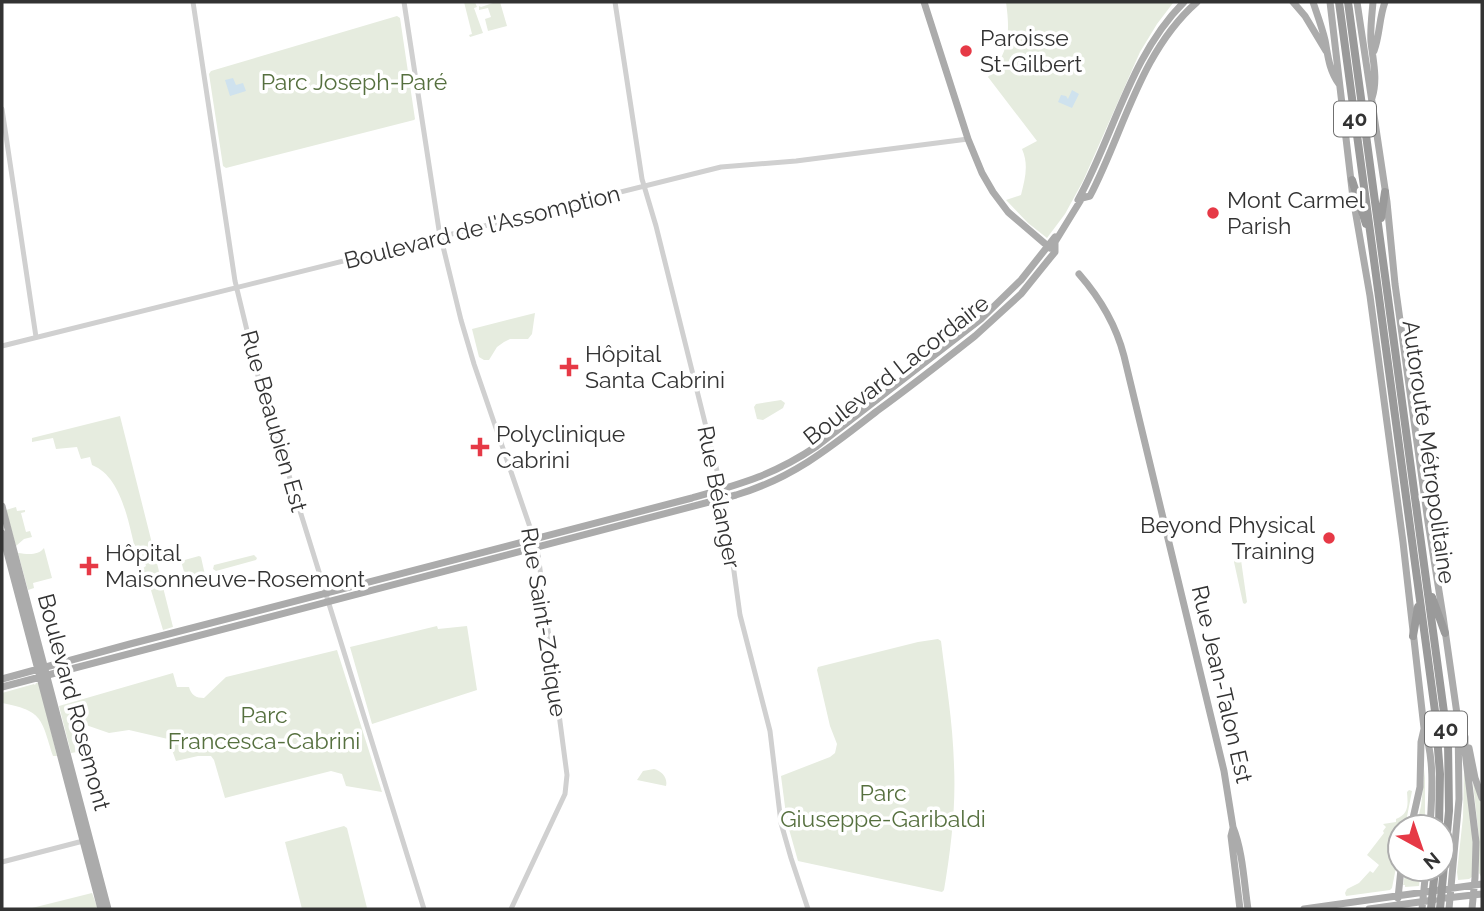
<svg xmlns="http://www.w3.org/2000/svg" width="1484" height="911" viewBox="0 0 1484 911" font-family="Raleway,sans-serif">
<style>
.green{fill:#e6ecdf}
.water{fill:#cfe2ee}
.lines{fill:none;stroke-linecap:round;stroke-linejoin:round}
.minor{stroke:#d0d0d0;stroke-width:5}
.major{stroke:#ababab;stroke-width:7}
.highway{stroke:#9a9a9a;stroke-width:8}
.poi-dot{fill:#e63946;stroke:#fff;stroke-width:2.5}
.labels{text-anchor:middle;stroke-width:7;stroke-linejoin:round;paint-order:stroke}
.shield{fill:#fff;stroke:#707070;stroke-width:2}
.shield-label{font-size:21px;font-weight:bold;fill:#333}
.poi-label{font-size:23px;fill:#333;stroke:#fff;text-anchor:start}
.park-label{font-size:23px;fill:#56703f;stroke:#fff}
.street-label{font-size:23px;fill:#333;stroke:#fff}
</style>
<rect width="100%" height="100%" fill="#fff"/>
<!-- green -->
<path class="green" d="M464,2h11l2,5 -3,1 9,25 -13,4 -1,-2 3,-1z
M493,2h7l7,24 -19,5 -3,-12 6,-2 -3,-9 -9,2v-4l2,1 12,-4z
M1006,2h166l1,1 -16,21 -17,28 -57,129 -18,33 -18,24 -19,-15 -22,-23 15,-5c4,-16 8,-30 1,-46l15,-8 -49,-64c22,-25 22,-45 18,-75z
M397,16l3,2 15,101 -1,1 -188,48 -3,-2 -14,-92 2,-3z
M535,313l-3,21 -4,5h-18l-6,3 -7,5 -8,13h-5l-5,-3 -7,-28z
M781,400l4,3 -2,5 -20,12 -6,-1 -3,-12 2,-3z
M120,416l53,211 -10,3 -16,-53 -5,2 -2,-1 -1,-7 7,-5 -2,-7 -7,-3c-8,-29 -14,-79 -45,-91l-2,-8 -9,2 -4,-12 -21,2 -3,-11 -21,4v-4z
M16,507l1,4 8,-1v2l-4,1 5,19 4,-1 2,6 -8,2 -8,7 -10,-36z
M44,548l8,30 -19,5 1,5 -6,2 -10,-37c9,1 20,3 26,-5z
M254,555l3,3 -1,2 -40,11 -3,-2 1,-4z
M199,556l2,1 4,18 -19,4 -5,-18z
M1237,557l4,3 6,42 -2,2 -2,-1 -9,-41z
M437,626l1,3 29,-3 10,64 -105,34 -22,-77z
M938,639l3,2c5,41 12,82 13,124 2,42 -3,84 -10,125l-2,2 -144,-31 -11,-39 -6,-46 49,-19 5,-4 2,-9 -7,-18 -13,-56 1,-3 100,-25z
M337,650l45,142 -36,-6 -4,-12 -11,-3 -106,27 -11,-38 -3,-4h-13l-22,5 -8,-22 -39,-9 -20,3 -23,-8 -6,1 -7,8 2,14 2,4 -6,1 -12,-47 114,-33 4,14h12c2,8 7,11 15,11l22,-21z
M36,683h3l18,73h-4c-12,-38 -10,-45 -51,-53v-10l32,-9 1,1z
M1464,768l9,71 -1,38 -3,2 -11,1 -1,-8 6,-55z
M654,769c8,2 14,9 12,17l-29,-6 6,-9z
M1425,769v58h-9l5,-21z
M1473,783l9,21v74l-3,-5v-35z
M1409,790l3,1 -7,36h-5v20l-8,41 -2,2 -44,6 -1,-3 2,-4 12,-6 11,-12 3,2 6,-8 -12,-10 17,-22 -1,-2 3,-4 -3,-3 13,-2v-3c13,-5 12,-14 11,-27z
M344,826l3,2 20,80 -65,1 -17,-67z
M1406,869h15l-2,17 -14,1v-2h-2z
M92,893l6,16h-70z"/>
<!-- water -->
<path class="water" d="M233,78l3,7 7,-2 3,8 -16,5 -5,-16z
M1072,90l7,4 -7,14 -14,-6 3,-7 5,1 2,3z"/>
<g class="lines">
<!-- minor -->
<path class="minor" d="M193,2l42,279 23,95 166,533
M404,2l35,228 22,90 13,44 58,169 6,21 29,221 -2,19 -54,115
M615,2l27,177 14,47 68,273 16,116 30,116 11,92 10,35 17,51
M2,109l34,228
M2,346l719,-179 75,-6 172,-22
M2,862l85,-22"/>
<!-- major -->
<path class="major" d="M924,2l44,137 14,34 11,19 15,20 42,36
M1293,2l12,14 21,35
M1313,2c4,12 9,25 12,38 3,16 4,30 14,44
M1330,2l23,196 17,98 33,246 21,186c11,31 8,67 6,99
M1357,2l30,200 8,82 33,238 15,94 15,105 1,78 -10,110
M1374,51c6,-16 5,-33 11,-49
M1372,98c6,-19 1,-37 -1,-56 -1,-13 1,-27 2,-40
M1078,200c36,-65 52,-144 106,-198
M1079,274c21,24 37,51 45,82l100,415 9,56c10,25 11,56 15,82
M2,506l106,403
M2,533l99,376
M2,679l128,-35 562,-146c49,-14 82,-23 125,-52l164,-127 40,-39 34,-43
M2,687l734,-192c57,-17 95,-48 141,-84 33,-24 65,-49 98,-75l46,-42 29,-36 5,-6v-10l27,-44 8,-2c34,-65 50,-144 107,-194
M1465,737v14l11,91 -1,36 -3,31
M1469,748l6,30 7,20
M1411,827l9,-40 1,-45 3,-13
M1233,828l-2,8 9,73
M1398,898l3,-29
M1446,898l36,-4
M1304,909l178,-25
M1369,909l65,-9
M1422,909l4,-40"/>
<!-- highway -->
<path class="highway" d="M1339,2l96,709 5,63 -1,53
M1348,2l100,740 1,69 -9,98
M1352,180l14,44
M1381,218l4,-26
M1432,597l13,36
M1413,636l5,-29
M1431,909l4,-40"/>
</g>
<!-- markers -->
<g class="poi-dot">
<circle cx="966" cy="51" r="7"/>
<circle cx="1213" cy="213" r="7"/>
<path d="M565.5 356.5h7v7h7v7h-7v7h-7v-7h-7v-7h7z"/>
<path d="M476.5 436.5h7v7h7v7h-7v7h-7v-7h-7v-7h7z"/>
<circle cx="1329" cy="538" r="7"/>
<path d="M85.5 555.5h7v7h7v7h-7v7h-7v-7h-7v-7h7z"/>
</g>
<g class="labels">
<!-- shield labels -->
<g class="shield">
<rect x="1334" y="101.5" width="42" height="35" rx="5"/>
<rect x="1425" y="711.5" width="42" height="35" rx="5"/>
</g>
<g class="shield-label">
<text x="1355" y="126">40</text>
<text x="1446" y="736">40</text>
</g>
<!-- poi labels -->
<g class="poi-label">
<text x="980" y="46">Paroisse<tspan x="980" dy="26">St-Gilbert</tspan></text>
<text x="1227" y="208">Mont Carmel<tspan x="1227" dy="26">Parish</tspan></text>
<text x="585" y="362">Hôpital<tspan x="585" dy="26">Santa Cabrini</tspan></text>
<text x="496" y="442">Polyclinique<tspan x="496" dy="26">Cabrini</tspan></text>
<text x="1315" y="533" text-anchor="end">Beyond Physical<tspan x="1315" dy="26">Training</tspan></text>
<text x="105" y="561">Hôpital<tspan x="105" dy="26">Maisonneuve-Rosemont</tspan></text>
</g>
<!-- park labels -->
<g class="park-label">
<text x="354" y="90">Parc Joseph-Paré</text>
<text x="264" y="723">Parc<tspan x="264" dy="26">Francesca-Cabrini</tspan></text>
<text x="883" y="801">Parc<tspan x="883" dy="26">Giuseppe-Garibaldi</tspan></text>
</g>
<!-- street labels -->
<g class="street-label">
<text transform="translate(482 227) rotate(-14)" y="8">Boulevard de l'Assomption</text>
<text transform="translate(896 370) rotate(-38)" y="8">Boulevard Lacordaire</text>
<text transform="translate(274 421) rotate(74)" y="8">Rue Beaubien Est</text>
<text transform="translate(1429 452) rotate(82)" y="8">Autoroute Métropolitaine</text>
<text transform="translate(719 497) rotate(79)" y="8">Rue Bélanger</text>
<text transform="translate(544 622) rotate(81)" y="8">Rue Saint-Zotique</text>
<text transform="translate(1222 684) rotate(77)" y="8">Rue Jean-Talon Est</text>
<text transform="translate(74 702) rotate(75)" y="8">Boulevard Rosemont</text>
</g>
</g>
<!-- border -->
<rect width="1484" height="911" fill="none" stroke="#333333" stroke-width="7"/>
<!-- north arrow -->
<g transform="translate(1421 848) rotate(140)"><circle r="33" fill="#ffffff" stroke="#adadad" stroke-width="2"/>
<path d="M0-5L12 26L0 18L-12 26Z" fill="#e63946"/>
<text y="-10" font-size="19" font-weight="bold" text-anchor="middle" fill="#333333">N</text>
</g>
</svg>
